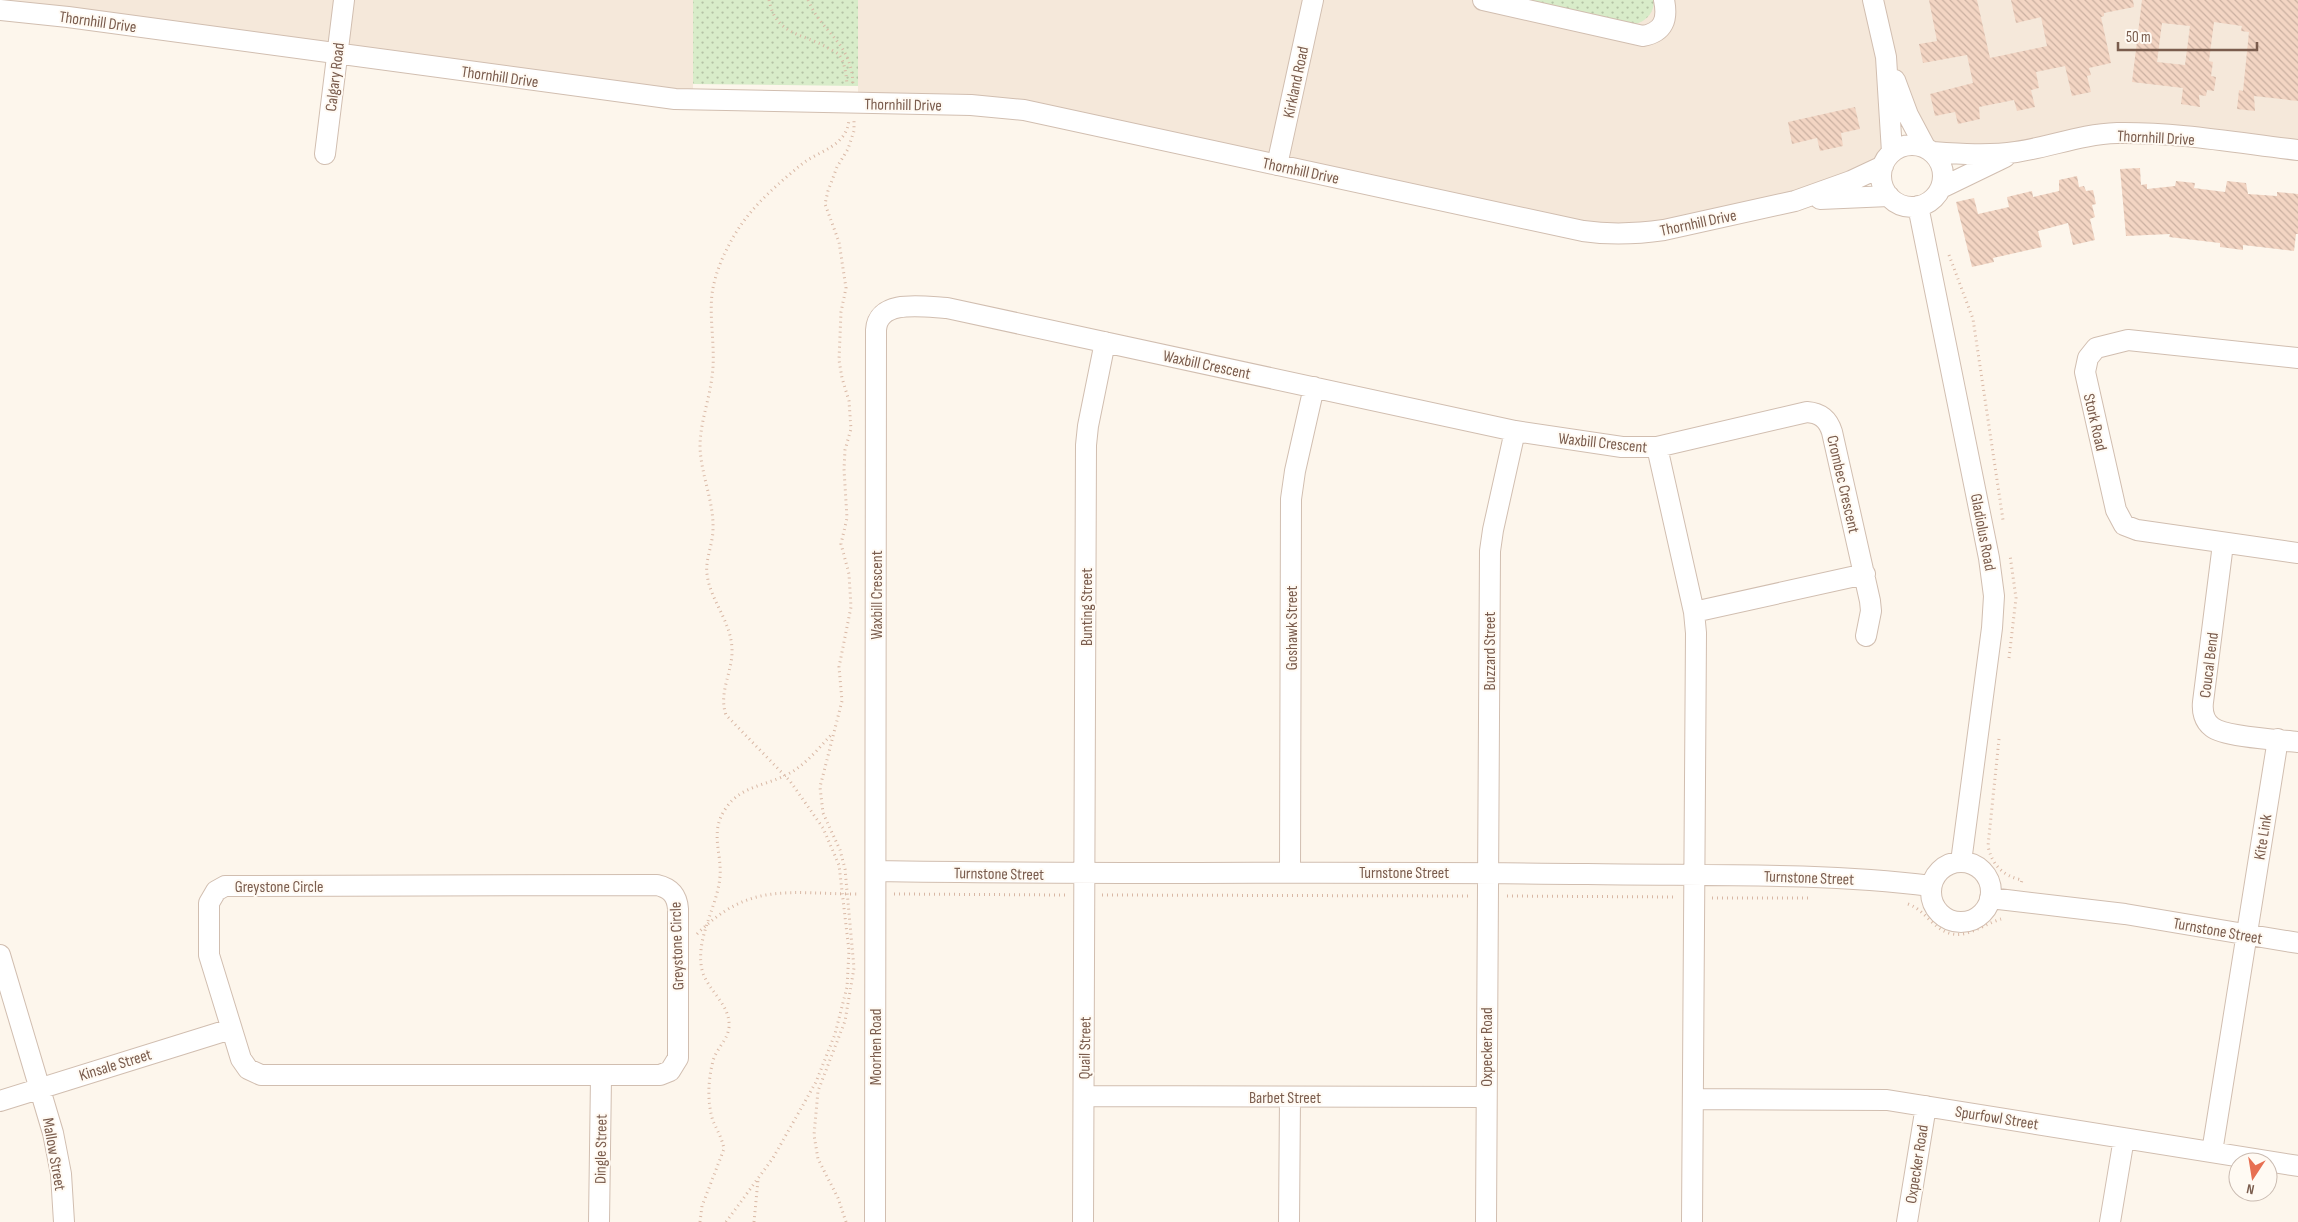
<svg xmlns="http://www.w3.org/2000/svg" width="2298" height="1222" viewBox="0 0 2298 1222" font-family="'Sofia Sans Condensed',sans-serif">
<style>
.residential{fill:#f5e8da}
.grass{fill:url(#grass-dots)}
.building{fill:url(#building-back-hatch);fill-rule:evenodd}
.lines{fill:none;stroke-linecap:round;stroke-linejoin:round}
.street-casing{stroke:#d1beb0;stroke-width:22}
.path{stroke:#d9b8a5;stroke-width:3;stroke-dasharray:1 4;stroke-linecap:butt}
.street{stroke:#fff;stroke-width:20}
.labels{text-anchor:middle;stroke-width:4;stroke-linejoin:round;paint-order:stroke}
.street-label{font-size:16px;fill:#7a5c4d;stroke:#fffaf3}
</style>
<defs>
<pattern id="grass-dots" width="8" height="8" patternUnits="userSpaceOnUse" patternTransform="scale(1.25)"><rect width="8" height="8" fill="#d8ecc9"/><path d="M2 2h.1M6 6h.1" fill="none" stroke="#b4c2a5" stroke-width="1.8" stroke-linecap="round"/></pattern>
<pattern id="building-back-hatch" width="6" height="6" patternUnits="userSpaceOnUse" patternTransform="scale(1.25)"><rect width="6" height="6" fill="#f3d5c3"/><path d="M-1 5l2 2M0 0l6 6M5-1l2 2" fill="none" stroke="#cab0a1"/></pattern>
</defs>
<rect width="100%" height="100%" fill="#fdf6ec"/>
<!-- residential -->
<path class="residential" d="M0,0h693v99l-693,-90z
M858,0h1440v150l-113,-13 -252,15 -46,-93 5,94 -41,28 -226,53 -542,-114 -225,-18z"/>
<!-- grass -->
<path class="grass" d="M693,0h165v86l-165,-2z
M1521,0h133c0,12 -6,20 -18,24z"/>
<!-- building -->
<path class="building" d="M1929,0h48l13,58 57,-12 -6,-29 -25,6 -5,-23h122l1,7 -30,6v3l-3,1 10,46 -22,5 2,7 -4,1 4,16 -19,4 -7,-30 -29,6 3,16 -8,2 4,17 -18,4 -3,-11 -35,7 1,12 -22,5 -3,-12 -20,4 -5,-22 43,-11 -6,-28 -44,8 -4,-19 18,-3z
M2142,0h156v101l-44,-5 1,15 -18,-2 2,-19 4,1 6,-59 -8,-1 1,-5 -28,-4 -5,39 4,1 -2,14 5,1 -2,14 -7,-1 -1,6 -7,-1 1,12 -19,-3 2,-16 -51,-6zM2162,23l28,3 -5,39 -28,-3z
M1855,107l5,22 -19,4 2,13 -23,5 -3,-13 -25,6 -4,-22z
M2140,168l1,17 6,-1v5l28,-3 1,-5 19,2 -1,5 31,4 2,-11 19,2 2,11 29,2v-4l21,2v40h-2l-2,17 -51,-6v5l-23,-3v-4l-51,-6 1,-3 -44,2 -6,-67z
M2077,176l2,11 5,-1 2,5 7,-1 3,14 -4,1 3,12 -5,2 5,21 -22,5 -5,-22 -30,8 4,16 -49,11 1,4 -22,5 -16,-65 18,-4 4,16 31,-7 -2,-10 25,-6 1,6 26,-6v-11z"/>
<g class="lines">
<defs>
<path id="street" d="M1483,0l160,36c21,-4 25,-17 21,-36
M1873,0l13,57 6,95
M0,10l68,7 607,82 296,6 53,5 559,121c28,4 53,3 81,-1l131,-29 56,-20 32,-15
M1895,80l13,35 17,32
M1881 176a31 31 0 1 1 62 0a31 31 0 1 1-62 0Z
M1933,152c27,2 56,4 83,0 34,-5 66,-18 101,-19 60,-1 121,10 181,17
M325,154l19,-154
M1277,165l36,-165
M1941,188l64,-31
M1820,199l69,-3
M1918,206l71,352 5,38 -2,32 -31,234
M2298,358l-170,-18 -32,8 -8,10 -3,14 31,138 8,15 13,5 161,23
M1657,447l37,165 2,21 -4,589
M2223,544l-20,158c-1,9 1,19 9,25 12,10 68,13 86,15
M1694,612l171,-38
M1931 892a30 30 0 1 1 60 0a30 30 0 1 1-60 0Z
M876,871c237,4 474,0 711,3 115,2 230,-2 344,12
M1290,872l1,-373 4,-28 19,-84
M657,885c13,3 20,10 21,24v149l-8,13 -10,4h-399l-13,-6 -7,-10 -32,-104v-52l7,-12 9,-5z
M1990,898l135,16 173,29
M0,955l53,178 8,41 3,48
M1084,1096l402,1
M1693,1099l194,1 411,66
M0,1101l231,-72
M2212,1152l66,-413
M599,1222l2,-145
M875,1222l1,-892c2,-32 49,-23 71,-22l568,123 107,16h35l150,-35c13,1 21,7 25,20l38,169 1,10 -5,25
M1083,1222l3,-777 2,-19 17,-84
M1289,1222l1,-125
M1486,1222l4,-671 3,-21 22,-99
M1907,1222l19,-116
M2110,1222l14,-84"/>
</defs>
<!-- street casing -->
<use href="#street" class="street-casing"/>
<!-- path -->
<path class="path" d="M769,0c7,36 34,33 59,48 3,2 8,4 10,6 7,7 8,21 9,30
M808,0c15,35 44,42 45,85
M1949,255l24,64 30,201
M2009,658l7,-60 -6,-43
M1999,739l-11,107c4,19 15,30 34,34l-1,4
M894,894l171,1
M1102,895l368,1
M1507,896l168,1
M1712,898h96
M1908,904c11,4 16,11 25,19 25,24 43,4 68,-4
M697,934c53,-53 92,-40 161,-40
M700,1222l2,-16 22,-57c-2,-11 -7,-19 -11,-28 -6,-19 -5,-41 0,-60 3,-12 15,-21 16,-34 2,-22 -22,-37 -27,-57 -7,-32 15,-62 18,-93 2,-25 -11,-45 6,-69 14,-21 37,-22 58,-32 19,-8 34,-27 48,-42
M726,1222l47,-64 43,-76 19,-48 12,-47 2,-36 -10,-86 -16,-37 -33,-47 -64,-66c-8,-23 7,-43 6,-66 -1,-28 -22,-49 -25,-75 -2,-14 6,-30 6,-45 1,-27 -12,-54 -13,-82 0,-24 9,-46 12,-70 4,-28 -3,-56 0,-83 3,-22 13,-44 25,-63 16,-26 42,-48 65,-67 18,-14 44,-17 47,-44
M754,1222l4,-42
M846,1222l-8,-24 -20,-39 -4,-24 4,-44 27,-70 9,-53 -9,-99 -5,-19 -17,-37 -3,-26 22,-86 -3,-34 12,-60 -2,-33 -8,-30 6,-26 -3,-49 1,-19 6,-21 -2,-28 -7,-23 -3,-18 2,-48 5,-24 -7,-46 -14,-38 3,-13 9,-24 11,-18 6,-18v-10"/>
<!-- street -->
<use href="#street" class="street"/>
</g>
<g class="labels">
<!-- street labels -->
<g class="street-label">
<text transform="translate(98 21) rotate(8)" y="6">Thornhill Drive</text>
<text transform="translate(500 76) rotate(8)" y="6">Thornhill Drive</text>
<text transform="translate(334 77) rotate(-83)" y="6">Calgary Road</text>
<text transform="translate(1295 82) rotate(-78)" y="6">Kirkland Road</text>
<text transform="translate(903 104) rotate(1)" y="6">Thornhill Drive</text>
<text transform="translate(2156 137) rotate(3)" y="6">Thornhill Drive</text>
<text transform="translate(1301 170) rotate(12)" y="6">Thornhill Drive</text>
<text transform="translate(1698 222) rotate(-12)" y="6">Thornhill Drive</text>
<text transform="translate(1207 364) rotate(12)" y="6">Waxbill Crescent</text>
<text transform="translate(2096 422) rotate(77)" y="6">Stork Road</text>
<text transform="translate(1603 442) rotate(6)" y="6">Waxbill Crescent</text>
<text transform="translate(1844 484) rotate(77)" y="6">Crombec Crescent</text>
<text transform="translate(1984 532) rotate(79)" y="6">Gladiolus Road</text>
<text transform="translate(876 595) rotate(-90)" y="6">Waxbill Crescent</text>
<text transform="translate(1086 607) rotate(-90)" y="6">Bunting Street</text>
<text transform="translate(1291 628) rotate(-90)" y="6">Goshawk Street</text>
<text transform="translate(1489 651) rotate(-90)" y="6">Buzzard Street</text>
<text transform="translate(2208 665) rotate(-83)" y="6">Coucal Bend</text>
<text transform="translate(2262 837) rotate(-81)" y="6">Kite Link</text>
<text x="1404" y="878">Turnstone Street</text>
<text transform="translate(999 873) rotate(1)" y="6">Turnstone Street</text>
<text transform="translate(1809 877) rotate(2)" y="6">Turnstone Street</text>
<text x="279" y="892">Greystone Circle</text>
<text transform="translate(2218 930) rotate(10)" y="6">Turnstone Street</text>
<text transform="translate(676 946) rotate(-92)" y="6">Greystone Circle</text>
<text transform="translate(875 1047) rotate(-90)" y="6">Moorhen Road</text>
<text transform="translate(1486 1047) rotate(-90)" y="6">Oxpecker Road</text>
<text transform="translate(1084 1048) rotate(-89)" y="6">Quail Street</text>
<text transform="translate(115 1064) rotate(-17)" y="6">Kinsale Street</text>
<text x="1285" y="1103">Barbet Street</text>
<text transform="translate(1997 1117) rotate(9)" y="6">Spurfowl Street</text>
<text transform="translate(600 1149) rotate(-89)" y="6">Dingle Street</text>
<text transform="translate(55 1154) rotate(80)" y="6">Mallow Street</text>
<text transform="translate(1916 1164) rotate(-81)" y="6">Oxpecker Road</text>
</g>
</g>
<!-- north arrow -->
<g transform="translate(2253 1177) rotate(192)"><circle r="24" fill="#fffaf3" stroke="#cabbb1"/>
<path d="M0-4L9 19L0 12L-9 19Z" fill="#e76f51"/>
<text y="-8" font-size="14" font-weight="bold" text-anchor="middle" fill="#7a5c4d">N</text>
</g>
<!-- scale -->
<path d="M2118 42v8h139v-8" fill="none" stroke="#7a5c4d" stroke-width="2.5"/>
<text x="2126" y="42" font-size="15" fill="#7a5c4d" stroke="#fffaf3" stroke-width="4" paint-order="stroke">50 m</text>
</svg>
